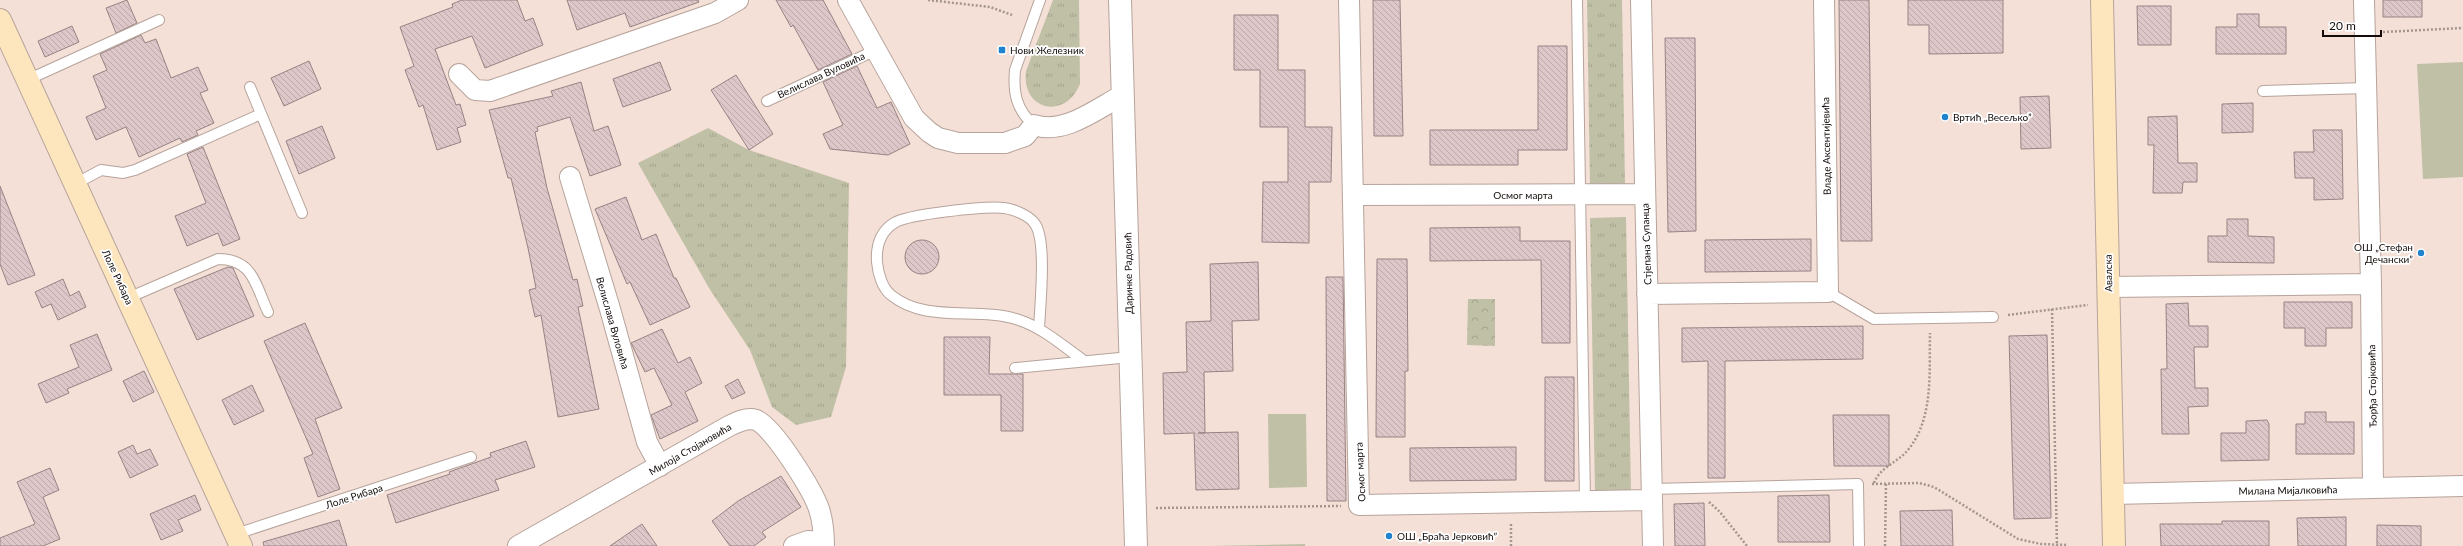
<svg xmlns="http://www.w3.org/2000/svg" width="2463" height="546" viewBox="0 0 2463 546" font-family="Lato,sans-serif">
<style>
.grass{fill:url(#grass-tufts)}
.park{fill:url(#park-crowns)}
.pitch{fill:#c0c0a6}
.building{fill:url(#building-back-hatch);stroke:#978384}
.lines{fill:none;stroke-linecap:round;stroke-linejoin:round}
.service-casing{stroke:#b6a39b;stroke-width:12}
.minor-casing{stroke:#b6a39b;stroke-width:22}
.tertiary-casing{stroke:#b6a39b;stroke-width:24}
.secondary-casing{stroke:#b6a39b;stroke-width:24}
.path{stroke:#a5958f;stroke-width:2.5;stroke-dasharray:2 2;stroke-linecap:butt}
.service{stroke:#fff;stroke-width:10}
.minor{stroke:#fff;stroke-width:20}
.tertiary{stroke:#fff;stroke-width:22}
.secondary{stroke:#fde6be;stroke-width:22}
.poi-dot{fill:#2083ce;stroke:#fff;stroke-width:1.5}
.labels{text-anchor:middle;stroke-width:3.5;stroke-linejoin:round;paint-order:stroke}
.poi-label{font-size:10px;fill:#130c0a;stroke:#fff;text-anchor:start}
.street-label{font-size:10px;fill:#130c0a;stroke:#fff}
</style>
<defs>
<pattern id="grass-tufts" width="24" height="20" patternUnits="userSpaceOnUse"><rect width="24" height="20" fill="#c0c0a6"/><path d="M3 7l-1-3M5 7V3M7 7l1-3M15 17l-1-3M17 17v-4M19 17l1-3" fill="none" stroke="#a4a48e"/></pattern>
<pattern id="park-crowns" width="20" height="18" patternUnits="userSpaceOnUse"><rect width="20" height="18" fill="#c0c0a6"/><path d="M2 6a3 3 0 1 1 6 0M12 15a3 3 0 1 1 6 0" fill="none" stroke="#a4a48e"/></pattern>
<pattern id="building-back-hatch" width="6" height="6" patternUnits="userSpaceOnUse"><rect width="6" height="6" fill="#dec7c9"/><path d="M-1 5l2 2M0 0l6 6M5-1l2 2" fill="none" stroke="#beaaab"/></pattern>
</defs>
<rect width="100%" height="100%" fill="#f4e0d7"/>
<!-- grass -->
<path class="grass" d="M1053,0h26l1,84c-15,37 -59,26 -54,-13z
M1587,0h35l3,186 -35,1z
M708,128l41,22 100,33 -3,184 -15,50 -35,8 -24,-18 -22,-57 -41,-62 -71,-125z
M1626,217l5,277h-36l-5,-276z"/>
<!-- park -->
<path class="park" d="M1468,299h27v47l-28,-1z"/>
<!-- pitch -->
<path class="pitch" d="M2463,62v115l-40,2 -6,-115z
M1306,414l1,73 -38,1 -1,-74z
M1305,544v2h-95z"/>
<!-- building -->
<path class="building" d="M127,0l10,23 -21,10 -10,-25z
M462,0h55l8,21 8,-3 10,27 -58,23 -13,-32 -37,13 21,56 4,-1 6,21 -9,3 4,14 -24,8 -14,-45 -4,2 -14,-37 9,-4 -14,-39 53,-20 -1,-3z
M567,0h131l1,2 -69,25 -5,-14 -48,17z
M776,0h47l29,54 -34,16 -25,-45 -2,2z
M1373,0h27l3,136h-29z
M1839,0h30l3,241h-31z
M1908,0h95v53l-74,1v-29h-21z
M2383,0h39v17h-39z
M2137,6h34v39h-33z
M2237,14h22v13h27v27h-70v-27h21z
M1234,15h44v55h27v57h27l-1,55h-22v61l-47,-1 1,-60h25v-55h-28v-57h-26z
M72,26l7,16 -34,15 -7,-16z
M141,35l4,8 11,-4 15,39 27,-11 10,23 -8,3 14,30 -18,8 2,4 -16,7 -2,-4 -41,19 -13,-30 -30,13 -10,-23 20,-9 -13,-32 14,-6 -7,-16z
M1665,38h30l1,193 -28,1z
M1538,46h29v104h-49v15h-88v-35h108z
M309,61l12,28 -37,17 -13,-28z
M660,62l11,28 -48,17 -10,-28z
M857,66l20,42 14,-6 19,42 -22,11 -58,-6 -7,-15 20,-9 -20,-43z
M736,75l37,59 -24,16 -38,-60z
M581,82l13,49 14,-5 13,39 -31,11 -20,-59 -33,10 1,4 -3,1 12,56 26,92 4,-1 6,27 -5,1 21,102 -41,8 -17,-102 -6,2 -6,-27 7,-2 -8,-40 -17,-70h-3l-19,-68 64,-14 -2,-5z
M2049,96l2,52 -30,1 -1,-52z
M2253,103v29l-31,1v-29z
M2177,116l1,47h19v19h-14l-1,11h-29l1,-48h-6v-28z
M322,126l13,32 -36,16 -13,-33z
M2313,130h29l1,69 -29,1v-22h-19l-1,-26h20z
M203,147l37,92 -17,7 -5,-13 -31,13 -12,-30 31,-13 -19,-49z
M0,186l35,89 -27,10 -8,-21z
M626,197l16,43 14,-6 18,44h2l14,29 -40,18 -20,-43 -3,2 -32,-75z
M2227,219h21v17l26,1v26l-66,-1v-26h19z
M1520,227v14h50v102h-28l-1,-83 -111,1v-33z
M1811,239v32l-106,1v-32z
M905 257a17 17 0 1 1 34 0a17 17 0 1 1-34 0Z
M1377,259h30l1,112h-3v66h-29z
M1258,262l1,58 -27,1 1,50 -29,1 1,61h-7l40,-1 1,57 -43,1 -2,-57 -30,1 -1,-61 24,-1 -1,-50 25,-1 -1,-57z
M228,267l5,1 21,48 -57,24 -23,-51z
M1326,277h17l3,224h-19z
M63,279l7,17 9,-5 7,16 -28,13 -7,-16 -9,4 -7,-16z
M2284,302h68v26h-26v18h-21v-18h-21z
M2188,303l1,23h19v21h-14l1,41h13v18l-20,1 1,27h-27l-1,-65h6l-1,-65z
M305,323l37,85 -27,11 25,70 -22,8 -14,-39 9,-4 -49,-113z
M1863,326v33l-138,2v117h-17v-117l-26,1v-34z
M662,329l16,34 12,-6 12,26 -17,9 13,29 -38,18 -9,-24 21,-10 -18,-37 -9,4 -14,-29z
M97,334l15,36 -45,19 2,4 -23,10 -8,-19 41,-17 -9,-22z
M2047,335l4,183 -37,1 -5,-183z
M944,337h46l-1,37h34v57h-22v-36h-57z
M144,371l10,21 -21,10 -10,-21z
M1545,377h29v104h-29z
M738,379l7,14 -13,6 -7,-13z
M252,385l12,26 -30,14 -12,-25z
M2305,412h21v10h28v32h-58v-30h9z
M1833,415h56v51h-55z
M2267,420l2,4v36l-48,1v-28h25v-12z
M526,441l9,26 -40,13 4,10 -103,33 -9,-28 63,-21 -1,-2 42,-15 -1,-4z
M133,445l4,9 13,-5 8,16 -28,13 -12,-26z
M1516,447v33l-106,1v-33z
M50,468l9,22 -16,7 17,42 -17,7h-43v-8l35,-14 -18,-42z
M781,476l20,31 -39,25 4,5 -12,9h-24l-18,-25 26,-20z
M195,495l6,15 -23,10 5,11 -22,9 -11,-26z
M1829,495l1,47h-52v-46z
M1704,503l1,43h-30l-1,-42z
M1952,510l1,36h-52l-1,-35z
M2346,517v29h-48l-1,-28z
M339,520l8,26h-83l-1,-4z
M2222,521h47v25h-108l-1,-22h62z
M642,524l15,22h-47z
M2377,525l44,1v20h-44z"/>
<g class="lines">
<defs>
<path id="service" d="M1577,0l8,501
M27,80l132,-60
M250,87l52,126
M2263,91l104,-3
M767,101l109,-51
M1034,125c-18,-15 -21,-33 -19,-55l25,-70
M75,184l26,-14 22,3 12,-3 126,-56
M1828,292l46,27 119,-2
M128,298l90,-39c35,0 37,25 50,53
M1039,329c1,-23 8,-88 -4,-105 -5,-8 -21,-15 -31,-16 -18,-2 -96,6 -110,15 -14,9 -18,24 -17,39 1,11 5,26 14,33 35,29 87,11 128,25 24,8 44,26 64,40
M1015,368l115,-11
M1651,489l207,-5 1,62
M236,534l235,-77"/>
<path id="minor" d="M848,0l66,118 15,14 9,6 20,5h47l20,-7 9,-11c31,10 62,-16 89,-30
M1349,0l10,505 293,-5
M1641,0l12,546
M2364,0l7,284 2,204
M459,74l16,16 15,1 225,-78 23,-13
M570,177l40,132 37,133 13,24
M1354,195l290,-1
M2108,287l263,-3
M1647,294l181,-2 -4,-292
M2113,494l350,-8
M518,546l211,-120c8,-4 18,-9 27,-6 17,6 57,71 63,89 4,12 5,25 5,37
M794,546l14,-5 16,1"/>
<path id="tertiary" d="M1120,0l16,546"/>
<path id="secondary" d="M2102,0l12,546
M0,20l241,526"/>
</defs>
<!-- service casing -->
<use href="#service" class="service-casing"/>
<!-- minor casing -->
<use href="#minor" class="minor-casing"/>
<!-- tertiary casing -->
<use href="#tertiary" class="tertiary-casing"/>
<!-- secondary casing -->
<use href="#secondary" class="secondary-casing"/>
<!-- path -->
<path class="path" d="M928,0l62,7 22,8
M2383,32l80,-4
M2052,309l5,237
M2008,315l80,-10
M1874,483c6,-16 23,-20 34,-33 26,-32 21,-78 22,-117
M1872,484l47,-1 15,4 84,52 23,5 27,1
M1709,502l11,10 27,34
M1156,508l185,-2
M1511,524v22
M1885,546l1,-63"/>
<!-- service -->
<use href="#service" class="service"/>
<!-- minor -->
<use href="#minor" class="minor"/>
<!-- tertiary -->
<use href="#tertiary" class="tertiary"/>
<!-- secondary -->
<use href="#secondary" class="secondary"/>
</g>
<!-- markers -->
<g class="poi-dot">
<rect x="998" y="46" width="8" height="8" rx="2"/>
<circle cx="1945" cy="117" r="4"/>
<circle cx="2421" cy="253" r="4"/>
<circle cx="1389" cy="536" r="4"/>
</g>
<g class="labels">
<!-- poi labels -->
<g class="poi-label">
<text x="1010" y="54">Нови Железник</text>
<text x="1953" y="121">Вртић „Весељко”</text>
<text x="2413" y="251" text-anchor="end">ОШ „Стефан<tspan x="2413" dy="12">Дечански”</tspan></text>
<text x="1397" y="540">ОШ „Браћа Јерковић”</text>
</g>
<!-- street labels -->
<g class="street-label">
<text transform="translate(821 75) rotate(-25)" y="4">Велислава Вуловића</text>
<text transform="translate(1826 146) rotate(-91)" y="4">Владе Аксентијевића</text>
<text x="1523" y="199">Осмог марта</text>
<text transform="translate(1646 244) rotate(-92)" y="4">Стјепана Супанца</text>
<text transform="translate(1128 273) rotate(-91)" y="4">Даринке Радовић</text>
<text transform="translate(2108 273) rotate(-91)" y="4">Авалска</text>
<text transform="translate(118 277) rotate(65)" y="4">Лоле Рибара</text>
<text transform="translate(613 323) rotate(74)" y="4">Велислава Вуловића</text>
<text transform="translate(2372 386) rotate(-91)" y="4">Ђорђа Стојковића</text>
<text transform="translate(690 449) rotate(-30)" y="4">Милоја Стојановића</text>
<text transform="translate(1360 472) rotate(-93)" y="4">Осмог марта</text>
<text transform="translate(2288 490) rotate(-1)" y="4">Милана Мијалковића</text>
<text transform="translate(354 496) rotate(-18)" y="4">Лоле Рибара</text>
</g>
</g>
<!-- scale -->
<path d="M2323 30v6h58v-6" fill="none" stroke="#130c0a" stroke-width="2"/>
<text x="2329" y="30" font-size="12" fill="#130c0a" stroke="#ffffff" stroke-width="3" paint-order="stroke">20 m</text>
</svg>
